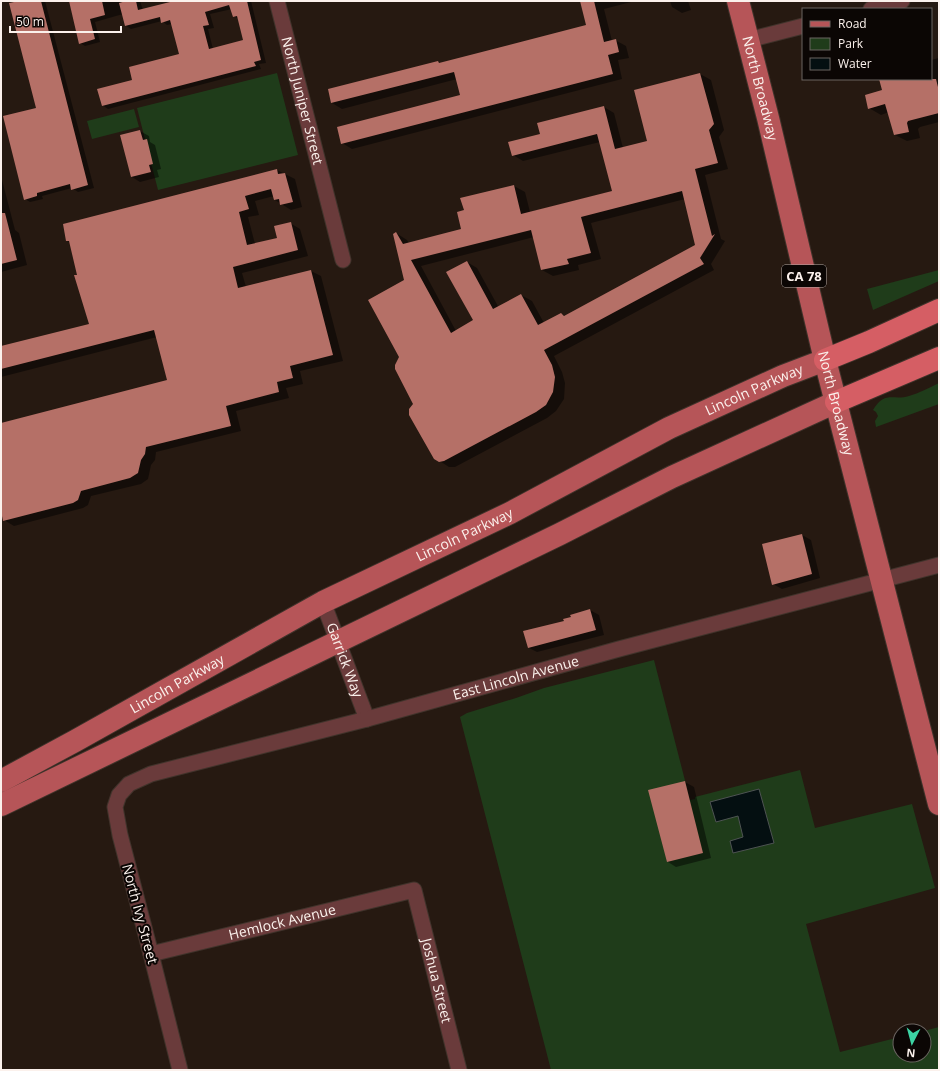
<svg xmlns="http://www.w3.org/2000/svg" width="940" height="1071" viewBox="0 0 940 1071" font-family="'Open Sans',sans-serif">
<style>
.green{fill:#1f3c1a}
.water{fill:#040f11;stroke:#4e5353}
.shadow{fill:#0007;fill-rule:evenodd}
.building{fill:#b57067;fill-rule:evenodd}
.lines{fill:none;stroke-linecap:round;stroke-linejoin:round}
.minor-casing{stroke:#40332b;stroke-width:17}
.primary-casing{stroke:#40332b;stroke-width:24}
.motorway-casing{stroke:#40332b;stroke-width:24}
.minor{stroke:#6a3b3b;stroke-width:15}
.primary{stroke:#b65558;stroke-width:22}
.motorway{stroke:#d55e64;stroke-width:22}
.labels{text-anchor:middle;stroke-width:4;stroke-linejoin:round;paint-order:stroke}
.shield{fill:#0b0604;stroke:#b3aaa6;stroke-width:1}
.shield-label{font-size:13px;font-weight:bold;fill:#fbf1ec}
.street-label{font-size:14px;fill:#fbf1ec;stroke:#0b0604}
</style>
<rect width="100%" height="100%" fill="#261911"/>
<!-- green -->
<path class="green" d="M277,73l21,82 -140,35 -21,-82z
M134,109l5,18 -47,12 -5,-18z
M939,270v11l-66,29 -6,-21z
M939,383v21l-63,23 -1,-6 3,-5 -2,-4 -3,-2c12,-20 20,-9 36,-14 10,-3 20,-8 30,-13z
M654,660l36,140 5,-1v-2l105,-27 15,58 97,-24 23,84 -129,36 34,128 60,-15v18h24v-24l15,-4v43h-388l-91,-353 7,-4 49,-15 28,-10z"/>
<!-- water -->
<path class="water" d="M759,789l15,54 -41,10 -3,-12 13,-4 -5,-21 -22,6 -6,-20z"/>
<!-- shadow -->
<path class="shadow" d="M10,1h35l49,187 -16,4 -6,-4 -30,8 1,3 -13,3 -5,-3 13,-90z
M69,1h71l3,9 35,-9h73l15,62 -7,1 2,5 -153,40 -6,-4 31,-24 47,-26 -8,-31 -5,1 -5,-4 -31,8 -5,-3 -3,-12 -28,8 5,20 -15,4 -5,-3zM232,9l1,7 6,3 5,21 -31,9 -5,-20 6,-1 -4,-14z
M581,1h54l-31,8 8,32 3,-1 11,6 3,12 -11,2 4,19 -270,70 -10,-6 119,-47 -4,-17 -115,30 -10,-6 -3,-13 109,-28 3,2 146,-38z
M670,1h18l3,9 -9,3 -10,-6z
M939,58v64l-19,5 -2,2 2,9 -13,3 -12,-6 -6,-23 -8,3 -12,-7 14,-17 -3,-12h51v-19z
M700,74l11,6 13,50 -5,7 9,32 -23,6 16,64 4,2 -14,23 3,6 -160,86 8,16 3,11 -1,16 -8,12 -9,7 -92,49h-6l-11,-7 -24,-56 -14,-47 5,-76 -9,-48 11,7 2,3 53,-13 3,-19 49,-25 11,6 5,20 83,-21 -13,-49 -77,19 -10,-6 28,-21 63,-27 10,6 9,35 26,-6zM685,199l12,47 -131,70 -5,-2 -17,9 -12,-22 -11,-6 -22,13 -22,-40 -10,-6 7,59 -18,10 -35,-65 113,-29 8,33 11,6 26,-6 -1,-5 23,-6 -10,-36z
M140,131l9,5 1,6 5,3 6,24 -4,1 2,7 -19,5 -8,-5z
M277,170l18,9 7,28 -11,3 -16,-10 -1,-4 -19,5 4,14 -11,2 7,27 23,-6 12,-15 10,6 8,27 -66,17 4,14 65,-16 10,5 22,85 -43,10 3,13 -17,4 3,10 -53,13 5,20 -85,21 -1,8 -4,5 -3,14 -7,5 -50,12 -3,9 -5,3 -69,18 -10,-6 -3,-13v-83l168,-43 -12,-44 -156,40v-29l89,-23 -20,-83 -3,-1z
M1,176l14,54 4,3 8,32 -26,7z
M802,535l9,5 9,38 -38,11 -9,-5z
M590,610l9,5 5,20 -67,17 -8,-4 36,-27z
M685,782l9,5 17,71 -35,9 -8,-5z"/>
<!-- building -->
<path class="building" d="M19,1h22l47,184 -17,5 -1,-6 -33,9v3l-13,4 -21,-84 33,-8 -27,-105z
M69,1h33l3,14 -15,4 5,20 -16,5z
M126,1h10l2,9 36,-9h73l14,59 -7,2 2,4 -154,40 -5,-17 35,-9 -3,-13 50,-13 -9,-34 -9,3 -1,-6 -35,9 -6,-23zM229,5l4,12 4,-1 6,24 -34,9 -6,-23 6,-1 -4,-13z
M580,1h14l10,41 12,-3 3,13 -11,3 5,19 -272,70 -4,-17 123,-32 -6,-23 -123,31 -3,-14 110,-28 1,2 147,-38z
M700,73l14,51 -5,6 9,33 -23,6 17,67 3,-2 -15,24 4,6 -160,86 8,15 3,12 -2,15 -7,13 -10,7 -92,49 -5,1 -5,-3 -25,-44v-6l4,-5 -18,-35v-4l4,-8 -31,-57 36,-20 -11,-46 3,-2 7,12 58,-15 -4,-17 7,-2 -4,-12 54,-13 7,29 91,-23 -15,-57 -85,22 -4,-14 32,-8 -3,-11 67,-17 11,43 32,-8 -13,-51zM682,191l13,54 -131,71 -3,-3 -23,12 -17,-31 -28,15 -26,-48 -21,11 27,48 -22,13 -40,-73 120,-30 10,40 28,-6 -2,-5 24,-6 -10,-36z
M879,79h57l3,12v22l-31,8 -1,2 2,9 -15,3 -9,-31 -17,5 -3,-14 17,-5z
M140,130l3,10 4,-1 6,25 -4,1 2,7 -20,5 -11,-42z
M277,169l1,5 7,-1 8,29 -13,3 -1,-6 -5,1 -3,-11 -26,7 4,13 -10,3 8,33 30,-7 -3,-12 17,-4 7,28 -65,17 5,21 73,-18 22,85 -43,11 3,12 -16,4 2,10 -53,14 5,20 -85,21 -1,7 -4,6 -3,13 -8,5 -49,13 -3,9 -5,3 -70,18 -2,-10v-88l166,-43 -13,-50 -153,39v-23l88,-22 -15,-49h3l-8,-34h-3l-3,-17z
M1,213h4l12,47 -16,4z
M802,534l10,40 -40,11 -10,-41z
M590,609l6,21 -68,18 -5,-17 41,-10 -1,-2 8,-2 -1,-2z
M685,781l18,72 -36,9 -19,-72z"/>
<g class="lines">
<defs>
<g id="minor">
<path id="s1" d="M277,1l66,259"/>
<path d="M871,9l31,-8"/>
<path d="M748,40l55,-14"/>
<path id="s2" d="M323,602l44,117"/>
<path id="s3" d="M151,954l263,-64 45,180"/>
<path id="s4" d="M180,1070l-29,-116 -31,-119 -5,-28 4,-12 10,-11 22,-10 216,-55 252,-70 320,-84"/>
</g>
<g id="primary">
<path id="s5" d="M738,1l30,117 57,242 114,444"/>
<path id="s6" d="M1,781l74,-40 248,-139 187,-89 159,-85 114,-52 42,-16"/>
<path d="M1,805l559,-271 112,-57 164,-75"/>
</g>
<path id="motorway" d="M825,360l44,-18 70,-32
M836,402l103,-44"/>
</defs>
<!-- minor casing -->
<use href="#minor" class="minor-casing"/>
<!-- primary casing -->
<use href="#primary" class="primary-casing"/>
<!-- motorway casing -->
<use href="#motorway" class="motorway-casing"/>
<!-- minor -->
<use href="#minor" class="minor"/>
<!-- primary -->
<use href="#primary" class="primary"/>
<!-- motorway -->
<use href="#motorway" class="motorway"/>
</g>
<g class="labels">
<!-- shield labels -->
<rect class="shield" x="782" y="265" width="44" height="22" rx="3"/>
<g class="shield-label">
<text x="804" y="281">CA 78</text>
</g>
<!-- street labels -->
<g class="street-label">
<text dy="5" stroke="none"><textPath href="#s5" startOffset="90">North Broadway</textPath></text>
<text dy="5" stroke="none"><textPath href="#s1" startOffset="103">North Juniper Street</textPath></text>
<text dy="5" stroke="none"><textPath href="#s6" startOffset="849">Lincoln Parkway</textPath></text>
<text dy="5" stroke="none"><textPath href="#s5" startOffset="414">North Broadway</textPath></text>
<text dy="5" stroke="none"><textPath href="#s6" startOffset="525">Lincoln Parkway</textPath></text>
<text dy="5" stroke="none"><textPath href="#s2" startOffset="62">Garrick Way</textPath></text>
<text dy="5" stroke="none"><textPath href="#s4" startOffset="700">East Lincoln Avenue</textPath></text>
<text dy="5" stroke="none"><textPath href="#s6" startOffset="201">Lincoln Parkway</textPath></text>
<text transform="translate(140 914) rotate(75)" y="5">North Ivy Street</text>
<text dy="5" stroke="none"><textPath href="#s3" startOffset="135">Hemlock Avenue</textPath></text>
<text dy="5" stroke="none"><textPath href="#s3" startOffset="364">Joshua Street</textPath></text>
</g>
</g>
<!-- border -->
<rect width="940" height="1071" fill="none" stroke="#fbf1ec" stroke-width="4"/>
<!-- legend -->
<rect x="802" y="8" width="130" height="72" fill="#0b0604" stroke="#6b6461"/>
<rect x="810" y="21" width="20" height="6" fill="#b65558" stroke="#6b6461"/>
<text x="838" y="28" font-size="12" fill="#fbf1ec">Road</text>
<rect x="810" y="38" width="20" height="12" fill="#1f3c1a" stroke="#6b6461"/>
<text x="838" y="48" font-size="12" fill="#fbf1ec">Park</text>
<rect x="810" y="58" width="20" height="12" fill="#040f11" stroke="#6b6461"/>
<text x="838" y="68" font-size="12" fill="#fbf1ec">Water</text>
<!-- north arrow -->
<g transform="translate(912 1043) rotate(186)"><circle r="19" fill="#0b0604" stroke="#6b6461"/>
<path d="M0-3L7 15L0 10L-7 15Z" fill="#3cd4a4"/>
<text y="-6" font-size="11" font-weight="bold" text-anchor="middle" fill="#fbf1ec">N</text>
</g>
<!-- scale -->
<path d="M10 26v6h111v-6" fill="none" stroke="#fbf1ec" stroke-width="2"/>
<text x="16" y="26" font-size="12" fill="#fbf1ec" stroke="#0b0604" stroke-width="3" paint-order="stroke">50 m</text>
</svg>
